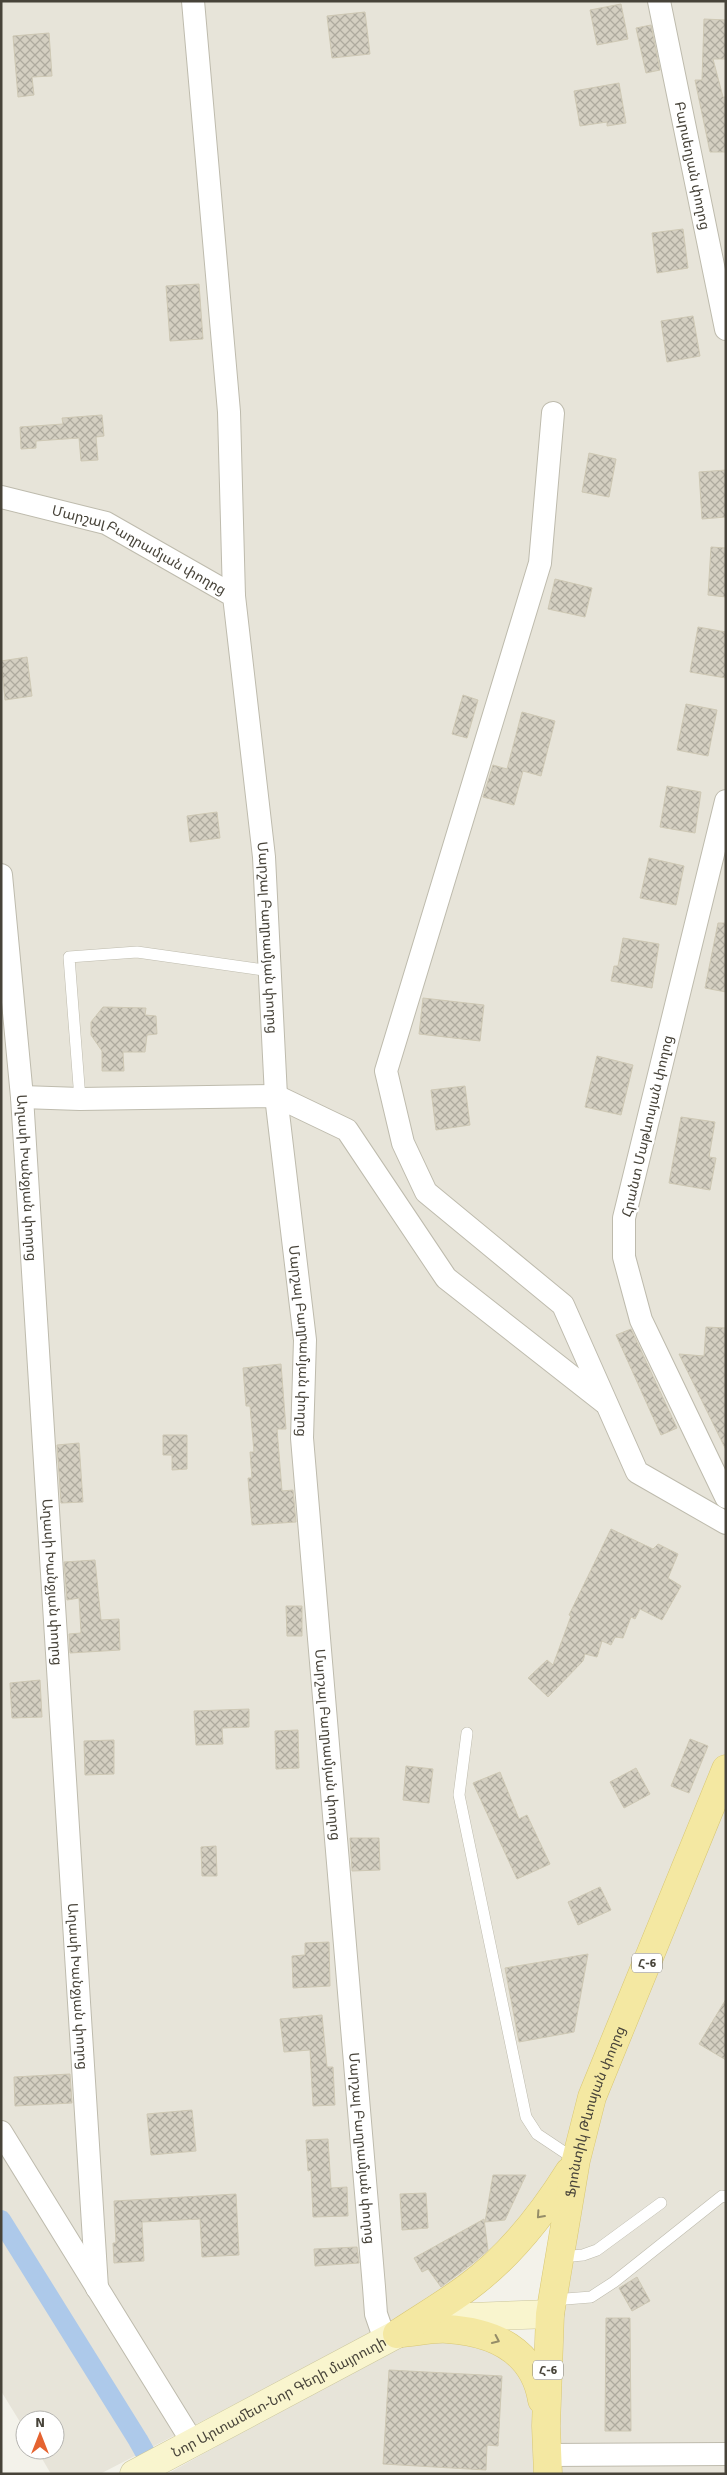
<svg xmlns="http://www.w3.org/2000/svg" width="727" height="2475" viewBox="0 0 727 2475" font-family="Signika,'Noto Sans Armenian',sans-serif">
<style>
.residential{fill:#e7e4d9}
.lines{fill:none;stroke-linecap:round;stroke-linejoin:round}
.canal{stroke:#adc9ea;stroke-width:20}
.building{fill:url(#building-cross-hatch);stroke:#cec8b4}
.service-casing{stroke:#bebbad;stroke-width:12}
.minor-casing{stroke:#bebbad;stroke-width:24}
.secondary-casing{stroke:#cbc69c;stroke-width:29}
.primary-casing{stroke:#d8c773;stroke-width:29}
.service{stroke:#fff;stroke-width:11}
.minor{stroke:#fff;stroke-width:22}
.secondary{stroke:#f9f5ce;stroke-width:28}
.primary{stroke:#f4e8a2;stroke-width:28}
.oneway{stroke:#958d68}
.labels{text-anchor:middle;stroke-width:5;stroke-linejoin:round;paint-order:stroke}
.shield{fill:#fff;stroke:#7e7b74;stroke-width:1}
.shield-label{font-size:12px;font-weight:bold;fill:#474339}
.street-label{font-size:14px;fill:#474339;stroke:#fff}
</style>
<defs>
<pattern id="building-cross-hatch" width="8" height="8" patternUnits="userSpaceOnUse" patternTransform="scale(1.25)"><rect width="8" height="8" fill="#d4cfc1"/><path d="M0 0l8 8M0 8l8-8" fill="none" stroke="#aeaa9e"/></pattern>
</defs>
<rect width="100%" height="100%" fill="#f3f2ea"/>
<!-- residential -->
<path class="residential" d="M1,1h725v2473h-559l232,-129 32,-7 57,11 27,13 15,19 41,-226 -68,92 -109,75 -294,152h-49l-14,-24h18v-30h-30v10l-24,-39z"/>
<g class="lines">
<!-- canal -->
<path class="canal" d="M1,2220l137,220 19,34"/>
</g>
<!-- building -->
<path class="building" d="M621,4l7,35 -31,6 -7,-35z
M365,12l5,42 -38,4 -5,-42z
M704,19l22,1v39h-13l10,38h3v55h-16l-15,-72h7z
M651,25l9,45 -14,3 -10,-45z
M49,33l3,43 -20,1 2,18 -16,2 -5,-61z
M619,83l7,40 -19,3v-4l-27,4 -6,-35z
M683,229l5,39 -31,5 -5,-40z
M199,284l4,55 -33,2 -4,-55z
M693,316l7,40 -33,6 -6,-41z
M102,415l2,21 -8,1 2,23 -17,1 -2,-23 -43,3v7l-15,1 -1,-22 43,-3 -1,-6z
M589,453l27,6 -7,38 -27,-5z
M726,470v47l-24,2 -3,-47z
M711,547l15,1v49l-18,-2z
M555,579l37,9 -7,29 -37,-8z
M698,627l28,5v46l-36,-6z
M27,657l5,39 -27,4 -4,-39z
M463,695l15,5 -11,38 -15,-4z
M686,704l31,6 -9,46 -31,-6z
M522,712l33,9 -14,55 -18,-5 -9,34 -31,-8 10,-32 14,4z
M667,786l34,6 -6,41 -35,-6z
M217,812l3,26 -30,4 -3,-26z
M649,858l35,8 -8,39 -36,-7z
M718,923h8v69l-21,-4z
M623,938l36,6 -7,44 -41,-7 3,-15h4z
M423,998l61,7 -4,36 -61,-7z
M103,1007l43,1 -1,7 11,1 1,18 -10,1 -2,17h-22l1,19h-22v-20l-11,-16v-13z
M597,1056l36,9 -12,50 -36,-8z
M465,1086l5,39 -34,5 -5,-40z
M681,1117l34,5 -6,35 7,1 -6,32 -41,-7z
M706,1327l20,1v122l-47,-96 25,2z
M631,1329l46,99 -16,7 -45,-100z
M281,1364l5,65h-9l5,62 11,-1 3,32 -44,3 -4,-47h4l-2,-26h4l-4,-46h-4l-3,-38z
M163,1435h24v34l-15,1v-15h-9z
M79,1443l4,59 -22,1 -4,-58z
M611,1529l42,20 5,-5 20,10 -10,24 13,8 -19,34 -22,-11 -5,10 -4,-2 -8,21 -8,-1 -4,8 -9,-4 -5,16 -12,-3 -2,7 -35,36 -20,-19 19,-18 6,5 18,-49 -2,-1z
M95,1560l6,60 18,-1 1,31 -50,3 -1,-19 12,-1 -2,-35 -12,2 -3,-38z
M286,1606h16v30h-15z
M40,1680l2,37 -30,1 -2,-35z
M249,1709v18l-27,1 1,16 -27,1 -2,-34z
M298,1730l1,38 -23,1 -1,-38z
M690,1739l18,7 -19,47 -18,-7z
M114,1740v34l-29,1 -1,-34z
M406,1766l27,3 -4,34 -26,-3z
M636,1768l14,26 -26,14 -14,-26z
M500,1772l19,47 8,-4 23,49 -33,15 -44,-96z
M350,1838h29l1,32 -28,1z
M216,1846l1,30h-15l-1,-29z
M600,1887l11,23 -33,15 -10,-23z
M329,1942l1,44 -37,2 -1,-32 13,-1v-12z
M588,1954l-14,78 -55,10 -14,-74z
M726,1999v61l-27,-16z
M322,2015l5,52h6l2,38 -22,1 -3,-56 -26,2 -4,-33z
M70,2074l2,29 -57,3 -1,-29z
M192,2110l4,41 -45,4 -4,-41z
M328,2139l3,49 16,-1 1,29 -35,1 -2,-47 -3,1 -2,-31z
M493,2175h33l-21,45 -20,2z
M426,2193l2,35 -26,2 -2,-36z
M236,2194l3,61 -37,2 -2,-38 -58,3 2,39 -30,2 -1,-20h3l-2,-42z
M484,2219l4,31 -15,13 -32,24 -13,-18 -6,3 -8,-14z
M357,2247l2,16 -44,3 -1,-17z
M637,2277l13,24 -18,10 -13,-23z
M606,2318h24l1,113h-26z
M389,2370l113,6 -4,70 -11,-1 -1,25 -103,-6z"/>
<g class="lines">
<defs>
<path id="service" d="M80,1099l-11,-142 68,-5 134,19
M467,1733l-8,62 67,322 11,17 39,26
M561,2257l22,-2 14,-5 64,-47
M553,2300l38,-3 23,-15 108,-86 4,1"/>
<g id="minor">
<path d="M193,1l36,411 5,184"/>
<path id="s1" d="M659,1l67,328"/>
<path d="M553,413l-13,150 -154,508 17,72 23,49 137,113 74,167 89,51"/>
<path id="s2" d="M1,497l105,26 128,73 30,261 12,239 29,244 -3,98 72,849 2,27 9,26"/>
<path d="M726,801l-102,417v39l17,63 85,177"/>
<path id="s3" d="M1,875l21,222 75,1191"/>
<path d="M22,1097l58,2 196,-3 71,34 99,148 158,124"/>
<path d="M1,2132l192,311"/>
<path d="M548,2455l178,-1"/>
</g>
<g id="secondary">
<path id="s4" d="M134,2474l263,-140 36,-12 38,-5 79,-3"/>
</g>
<g id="primary">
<path d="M401,2333c15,-1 31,-5 46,-4 47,3 87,21 95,71"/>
<path d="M397,2334c24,-16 48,-30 71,-47 41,-30 74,-72 101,-115"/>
<path id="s5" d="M548,2474l-2,-48 4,-112 26,-154 16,-63 134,-328"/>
</g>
</defs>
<!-- service casing -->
<use href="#service" class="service-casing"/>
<!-- minor casing -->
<use href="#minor" class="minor-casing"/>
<!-- secondary casing -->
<use href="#secondary" class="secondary-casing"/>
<!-- primary casing -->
<use href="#primary" class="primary-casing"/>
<!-- service -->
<use href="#service" class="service"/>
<!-- minor -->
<use href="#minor" class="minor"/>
<!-- secondary -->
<use href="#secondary" class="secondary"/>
<!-- primary -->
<use href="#primary" class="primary"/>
</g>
<!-- one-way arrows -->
<defs><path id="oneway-chevron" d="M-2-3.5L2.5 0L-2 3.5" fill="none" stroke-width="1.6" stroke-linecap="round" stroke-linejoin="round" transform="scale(1.25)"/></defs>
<g class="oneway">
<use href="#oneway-chevron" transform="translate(540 2215) rotate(132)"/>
<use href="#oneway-chevron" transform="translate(496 2340) rotate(25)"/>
</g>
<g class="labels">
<!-- shield labels -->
<g class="shield">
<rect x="632" y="1953.5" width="30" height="19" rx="4"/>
<rect x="533" y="2360.5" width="30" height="19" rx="4"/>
</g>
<g class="shield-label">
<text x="647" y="1967">Հ-6</text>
<text x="548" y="2374">Հ-6</text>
</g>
<!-- street labels -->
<g class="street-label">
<text dy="5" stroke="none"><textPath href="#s1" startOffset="168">Բարսեղյան փողոց</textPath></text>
<text dy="5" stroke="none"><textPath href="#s2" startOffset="149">Մարշալ Բաղրամյան փողոց</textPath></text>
<text dy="5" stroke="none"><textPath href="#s2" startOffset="599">Մարշալ Բաղրամյան փողոց</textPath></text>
<text transform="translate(647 1126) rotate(-77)" y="5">Հրանտ Մաթևոսյան փողոց</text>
<text dy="5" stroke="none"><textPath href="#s3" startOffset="304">Աղասի Խանջյան փողոց</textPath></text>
<text dy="5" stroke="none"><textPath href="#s2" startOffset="1004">Մարշալ Բաղրամյան փողոց</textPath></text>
<text dy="5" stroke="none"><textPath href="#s3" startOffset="709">Աղասի Խանջյան փողոց</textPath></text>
<text dy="5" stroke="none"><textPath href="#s2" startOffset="1409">Մարշալ Բաղրամյան փողոց</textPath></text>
<text dy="5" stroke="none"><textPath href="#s3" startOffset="1114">Աղասի Խանջյան փողոց</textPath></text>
<text dy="5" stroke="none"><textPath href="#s5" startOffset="368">Ֆրոնտիկ Թևոսյան փողոց</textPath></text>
<text dy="5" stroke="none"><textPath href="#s2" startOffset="1814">Մարշալ Բաղրամյան փողոց</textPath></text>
<text dy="5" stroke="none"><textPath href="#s4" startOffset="164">Նոր Արտամետ-Նոր Գեղի մայրուղի</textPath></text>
</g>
</g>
<!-- border -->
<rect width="727" height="2475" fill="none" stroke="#474339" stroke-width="5"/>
<!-- north arrow -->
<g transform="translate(40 2435)"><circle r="24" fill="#ffffff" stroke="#b5b4b0"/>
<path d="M0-4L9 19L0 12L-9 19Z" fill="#e56330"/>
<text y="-8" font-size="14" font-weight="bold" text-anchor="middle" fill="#474339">N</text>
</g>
</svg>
